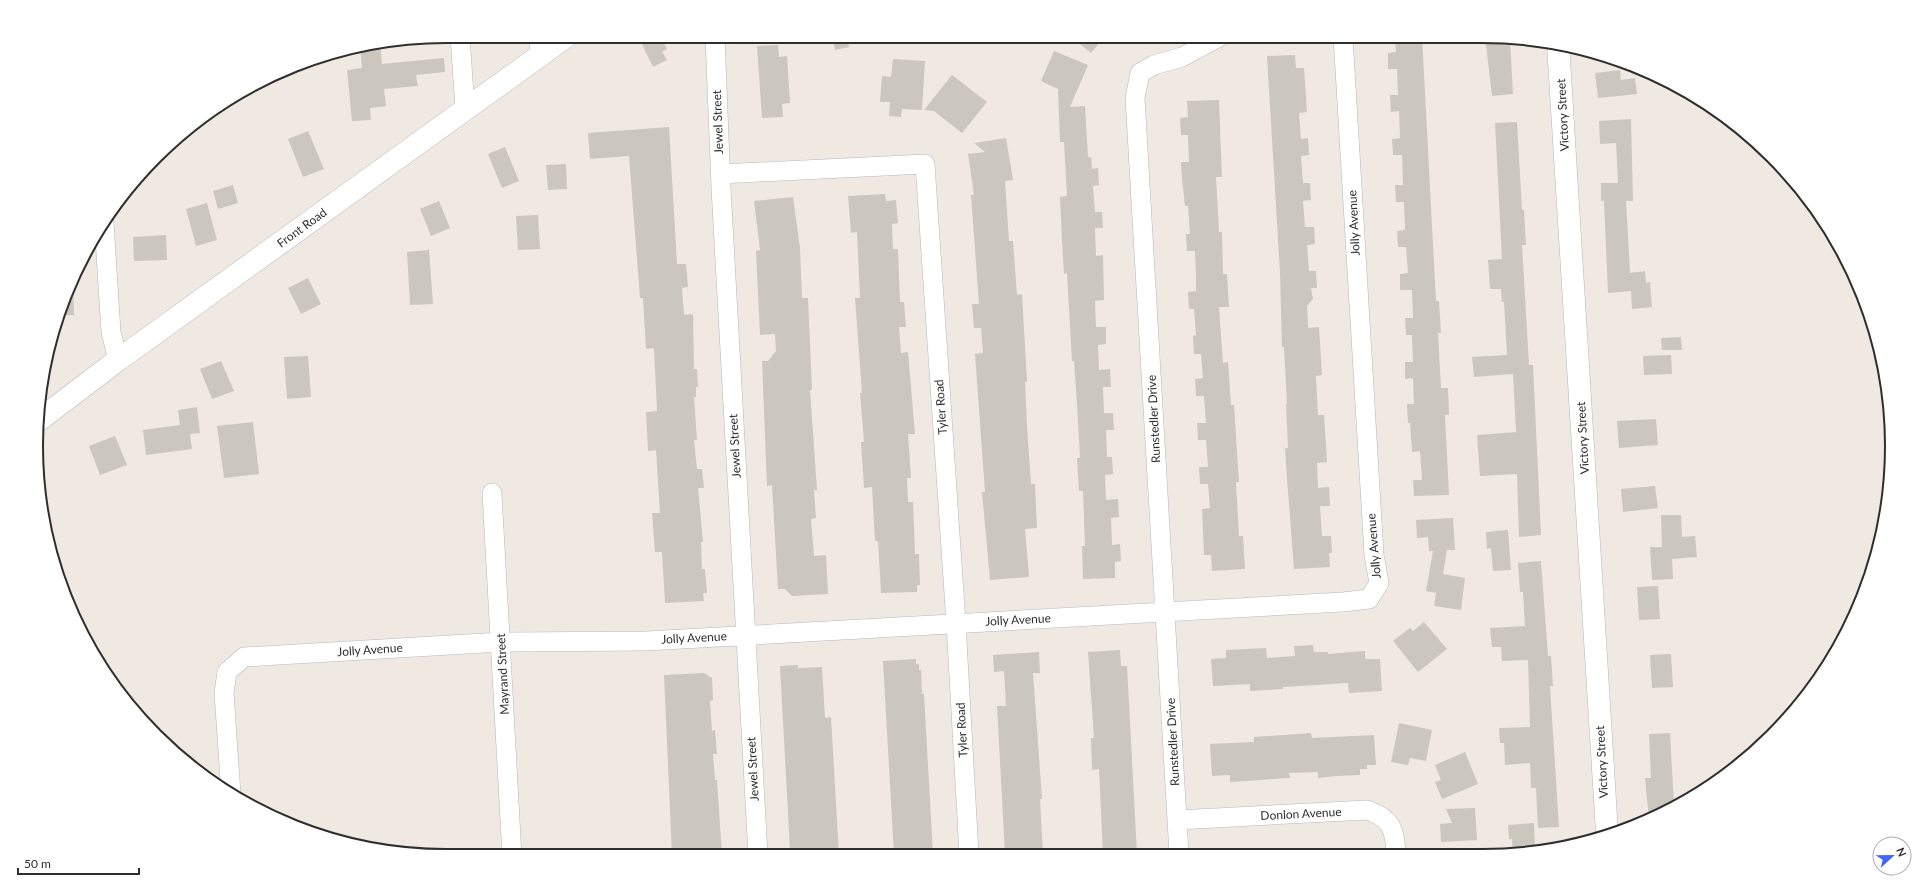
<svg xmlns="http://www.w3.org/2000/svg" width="1928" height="892" viewBox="0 0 1928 892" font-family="Lato,sans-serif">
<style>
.building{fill:#cbc7bf}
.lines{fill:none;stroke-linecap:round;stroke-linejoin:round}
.street-casing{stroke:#b4b7c1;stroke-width:20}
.secondary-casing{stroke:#b4b7c1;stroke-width:23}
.street{stroke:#fff;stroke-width:19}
.secondary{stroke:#fff;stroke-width:22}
.labels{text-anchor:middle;stroke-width:3;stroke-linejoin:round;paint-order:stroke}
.street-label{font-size:12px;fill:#2e2e2e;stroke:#fff}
.rim{fill:none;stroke:#2e2e2e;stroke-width:2}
</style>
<rect width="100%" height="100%" fill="#efe9e1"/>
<!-- building -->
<path class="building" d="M638,36h22l7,13 -5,3 5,8 -14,7z
M832,36h15l2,11 -14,3z
M1070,36h35l-14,17z
M1422,36l14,265h3l2,32h-3l3,55h7l1,27h-4l4,80 -35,1 -1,-16h9l-2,-29 -8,1 -2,-29h-2l-1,-19h7l-1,-26 -8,1v-17h8l-1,-27h-6l-1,-17h8l-1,-28h-12v-16l8,-1 -2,-26h-8l-1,-16 8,-1 -1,-28h-8l-1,-17h8l-1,-30h-9l-1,-16 8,-1 -1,-27 -8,1 -1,-17h8l-1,-26h-9v-16l8,-1 -1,-15z
M1485,36l25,3 3,55 -21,2z
M380,42l2,22 62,-6 1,14 -29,3 2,11 -34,3 2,17 -16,2 1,12 -19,1 -5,-51 15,-2 -2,-23z
M778,45l1,12 8,-1 3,47 -8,1 1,13 -21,1 -5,-72z
M1054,51l34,14 -18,42 15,-1 3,51h3l1,12 6,-1 1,17 -6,1 2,26h7l1,16h-8l1,28 7,-1 1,45 -9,1 1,26h10v17l-8,1 1,25 11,-1 1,18h-8l1,26h9l1,17h-8l1,27h5l1,17 -8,1 1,25 12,-1 1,18 -8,1 1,27 8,-1 1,17 -6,1v16l-32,1 -1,-33h3l-2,-55h-4l-2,-33h3l-3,-54 -3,-43h-2l-5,-88 -3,1 -2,-34 -2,-43 7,-1 -3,-54h-4l-2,-53 -17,-8z
M1295,55l1,13h8l3,44 -8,1 2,26 7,-1 1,17 -8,1 2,27h7l1,17 -8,1 2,26h9l1,17 -8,1 2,26h7l1,17h-6l2,11 -6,7 1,22 11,-1 3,48 -6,1 2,39h6l2,30 1,17 -10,1 1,25 11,-1 1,19h-10l2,30h9l1,17h-3l1,14 -36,2 -7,-90 -2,-31h3l-2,-44h1l-3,-57h-2l-2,-74 -13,-217z
M893,59l32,2 -3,49 -20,-1 -1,8 -12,-1 1,-14h-10l2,-26 9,1z
M1620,70l1,10 14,-2 2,16 -39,4 -3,-25z
M952,75l35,27 -25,31 -28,-22 -10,-1z
M1219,100l3,77h-6l3,55h3l1,42h4l2,33h-10l4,56 5,-1 3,43h3l5,77h-3l3,54h4l2,33 -33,2 -1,-16h-7l-2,-46 8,-1 -2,-24h-8l-1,-17h9l-2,-27h-8l-1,-17h9l-2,-27h-8l-1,-17 8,-1 -2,-24h-7l-1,-18 3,-1 -2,-26h-5l-1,-17 8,-1v-15l-1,-25h-8l-1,-17h4l-2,-28h-3l-3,-27 -1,-17h8l-1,-27h-7l-1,-17 8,-1 -1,-16z
M1631,119l2,82h-7l4,72 15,-2 1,12 4,-1 2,25 -20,2 -1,-18 -23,2 -4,-92h-3v-18h17l-2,-40 -16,1 -1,-23z
M1517,122l5,88h2l2,35h-4l7,120h4l8,170 -22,2 -2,-63 -37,2 -3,-41 39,-3 -3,-58 -39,3 -2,-20 35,-2 -3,-53h-2l-1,-13h-11l-2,-29 14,-1 -7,-136z
M669,127l8,137h9l2,23 -6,1 2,27 9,-1 1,55h3l1,18h-2v10h-2l3,43h-3l3,29h5l2,19h-6l5,54h-2l1,27h3l2,24h-4l1,8 -39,2 -3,-51h-7l-3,-39h8l-4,-63 -8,1 -2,-39 11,-1 -3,-63 -8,1 -3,-51h-3l-11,-142 -39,3 -2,-26z
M308,131l16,38 -21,8 -15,-38z
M1006,138l7,42 -8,1 4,60h4l4,54 5,-1 5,87 -2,1 2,44 4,58h4l2,44 -12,1 4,48 -39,3 -8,-88h3l-10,-138 8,-1 -2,-25h-7l-2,-24h7l-8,-109h3l-6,-41 17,-2 -11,-9z
M505,147l14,34 -17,7 -14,-34z
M566,164l1,25 -19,1 -2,-25z
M233,185l5,18 -20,6 -5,-18z
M885,194l1,7 10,-1 2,23 -6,1 1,25h5l2,53h4l2,25h-7l2,26 7,-1 7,82h-7l3,44h-4l1,24h5l2,52h4l1,31h-3v7l-36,1 -3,-52h-3l-3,-54 -8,1 -3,-46h3l-4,-49h2l-7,-95h5l-3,-66 -6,1 -3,-37z
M793,197l7,51 2,50h6l4,92h-2l7,100h-3l2,28 -5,1 3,37 12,-1 2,39 -36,2 -7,-7h-7l-6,-104 -5,1 -5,-125h6l8,-10 -1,-17 -15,1 -4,-84 4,-1 -6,-49z
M439,201l11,27 -19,8 -11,-27z
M207,203l10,37 -21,6 -10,-37z
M538,215l2,34 -22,1 -2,-34z
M166,235l1,25 -33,1 -1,-24z
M429,250l4,54 -23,1 -3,-53z
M308,278l13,26 -20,10 -13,-26z
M73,281l1,34h-16v-1z
M1681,337l1,13h-20l-1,-12z
M1671,355l1,19 -28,1 -1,-19z
M308,356l3,41 -24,2 -3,-42z
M221,361l13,30 -22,8 -12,-30z
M197,407l3,26 -10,1 2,15 -46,6 -3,-25 37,-5 -2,-15z
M1656,419l2,26 -39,3 -2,-27z
M253,422l6,52 -35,4 -7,-52z
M115,436l12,29 -27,10 -11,-29z
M1655,486l3,22 -35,4 -2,-23z
M1661,515h20l1,22 13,-1 2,21 -25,2 1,20 -21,1 -2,-33h12z
M1453,518l2,32h-8l-4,24 22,4 -4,32 -27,-4 2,-13 -10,-2 7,-40h-4l-1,-14 -11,1 -1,-18z
M1508,530l3,40 -18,1 -2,-23 -4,1 -1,-17z
M1541,561l7,95h3l2,30h-3l9,141 -21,1 -2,-40h-5l-1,-25 -25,2 -1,-22h-4l-1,-15 31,-1 -2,-67 -26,1 -1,-14h-9l-2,-19 35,-2 -2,-34h-3l-2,-29z
M1658,586l2,33 -21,1 -2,-33z
M1424,622l23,27 -29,23 -25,-31 17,-13 3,3z
M1313,645l1,7h14v2l37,-3v8h15l2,32 -33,2 -1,-10 -65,4v2l-33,2v-7l-37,2 -2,-27 15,-1v-8l40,-2 1,10 28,-2 -1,-10z
M1120,650l1,16h6l10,188h-34l-4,-85 -7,1 -1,-32h3l-6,-86z
M1039,652l1,21h-7l9,126h-2l3,55h-38l-8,-148h9l-2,-35 -10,1 -1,-17z
M1671,654l2,33 -21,1 -2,-33z
M916,659v5h3v6h2l1,24h2l9,160 -39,1 -11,-194z
M798,665v3l24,-1 3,51 6,-1 8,138h-43v-5h-6l-10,-184z
M704,673l8,5 1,22 -3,1 2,30 3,-1 2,24h-4l2,26h2l5,75h-50l-8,-180z
M1399,723l33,7 -6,31 -16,-3 -2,7 -17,-3z
M1311,733l1,5 62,-3 2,30h-9v4h-7v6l-24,1 -18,2v-6l-29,1 1,5 -60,4v-7l-18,1 -2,-32 44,-2v-5z
M1670,733l4,72 -25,14 -4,-41h6l-2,-44z
M1465,752l13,32 -36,15 -7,-17 6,-2 -6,-15z
M1475,808l2,32 -36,2 -1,-18 12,-1 -6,-14z
M1534,823l1,29 -22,1 -1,-14h-3l-1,-14z"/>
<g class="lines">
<defs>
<path id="street" d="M460,36l5,73
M539,36l1,17
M715,36l6,152 37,667
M720,174l205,-10 31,459 13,231
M104,223l7,109 7,28
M492,493l20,363
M231,794l-7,-101 3,-21 17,-15 257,-15 145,-1 697,-39 26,-3 10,-16 -5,-28 -31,-519
M1177,820l190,-10c24,8 28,19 29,43
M1179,854l-44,-756 5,-25 14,-8 28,-8 39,-21"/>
<path id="secondary" d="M1558,44l49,789
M39,420l79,-60 449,-324"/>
</defs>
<!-- street casing -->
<use href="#street" class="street-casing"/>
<!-- secondary casing -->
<use href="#secondary" class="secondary-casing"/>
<!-- street -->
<use href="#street" class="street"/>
<!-- secondary -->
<use href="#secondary" class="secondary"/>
</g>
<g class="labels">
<!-- street labels -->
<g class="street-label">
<text transform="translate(1563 115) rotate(-93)" y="4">Victory Street</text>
<text transform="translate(718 122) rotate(-92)" y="4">Jewel Street</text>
<text transform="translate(1354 223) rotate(-93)" y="4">Jolly Avenue</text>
<text transform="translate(302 228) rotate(-36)" y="4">Front Road</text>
<text transform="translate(941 407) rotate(-94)" y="4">Tyler Road</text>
<text transform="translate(1154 419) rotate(-93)" y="4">Runstedler Drive</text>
<text transform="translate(1583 438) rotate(-93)" y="4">Victory Street</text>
<text transform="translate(735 446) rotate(-93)" y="4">Jewel Street</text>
<text transform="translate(1374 546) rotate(-95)" y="4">Jolly Avenue</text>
<text transform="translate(1018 620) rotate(-3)" y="4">Jolly Avenue</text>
<text transform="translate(694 638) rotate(-3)" y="4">Jolly Avenue</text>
<text transform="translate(370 650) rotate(-4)" y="4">Jolly Avenue</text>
<text transform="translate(503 674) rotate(-93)" y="4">Mayrand Street</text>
<text transform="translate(962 730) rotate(-93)" y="4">Tyler Road</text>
<text transform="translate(1173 742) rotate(-93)" y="4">Runstedler Drive</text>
<text transform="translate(1602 762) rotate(-93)" y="4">Victory Street</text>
<text transform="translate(753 769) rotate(-93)" y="4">Jewel Street</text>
<text transform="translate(1301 814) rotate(-3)" y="4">Donlon Avenue</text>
</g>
</g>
<!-- crop -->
<path d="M0 0H1928V892H0ZM446 43H1482A403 403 0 0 1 1885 446V446A403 403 0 0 1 1482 849H446A403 403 0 0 1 43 446V446A403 403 0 0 1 446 43Z" fill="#fff" fill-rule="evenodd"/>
<path class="rim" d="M446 43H1482A403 403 0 0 1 1885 446V446A403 403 0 0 1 1482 849H446A403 403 0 0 1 43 446V446A403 403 0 0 1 446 43Z"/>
<!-- north arrow -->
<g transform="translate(1892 856) rotate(68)"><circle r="19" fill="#ffffff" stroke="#ababab"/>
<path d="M0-3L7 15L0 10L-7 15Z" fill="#4264fb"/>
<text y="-6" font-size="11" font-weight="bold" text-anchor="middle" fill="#2e2e2e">N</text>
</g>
<!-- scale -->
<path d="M18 868v6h121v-6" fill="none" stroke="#2e2e2e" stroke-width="2"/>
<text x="24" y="868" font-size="12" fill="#2e2e2e" stroke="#ffffff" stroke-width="3" paint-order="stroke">50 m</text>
</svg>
